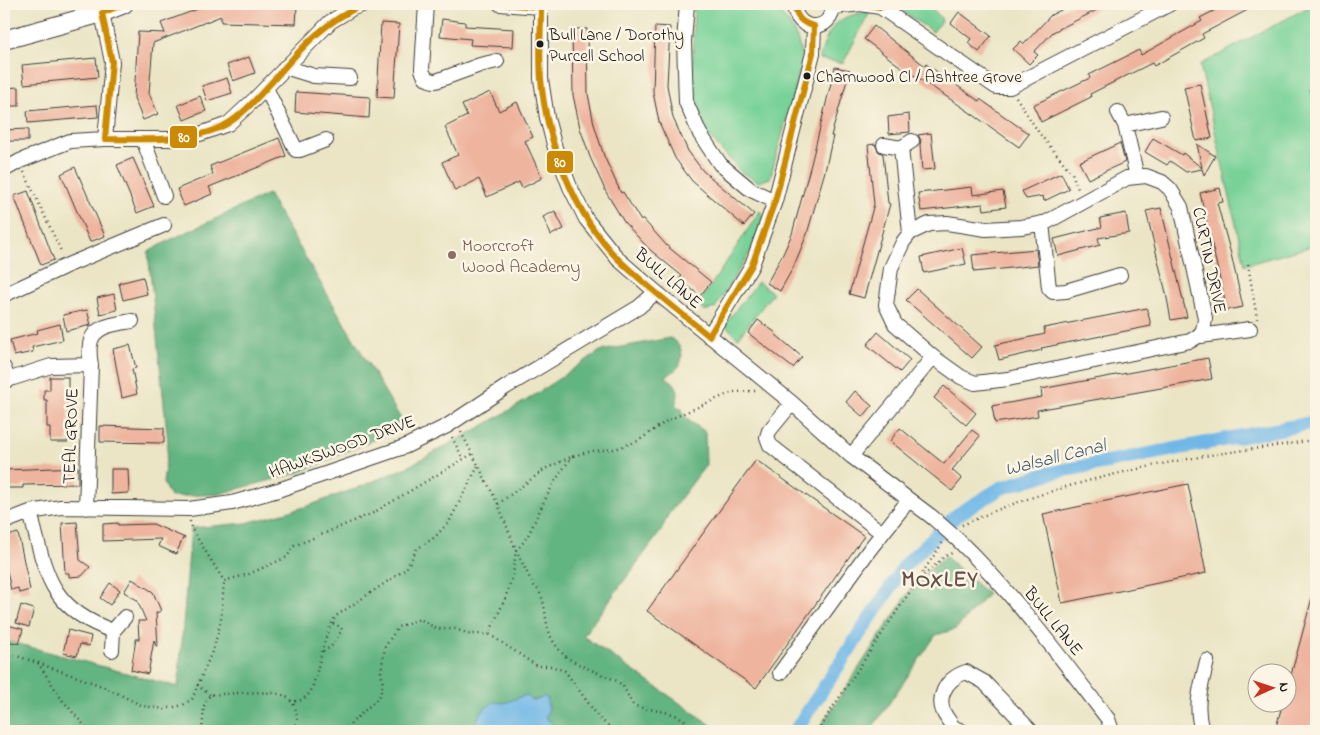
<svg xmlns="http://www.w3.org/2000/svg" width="1320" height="735" viewBox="0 0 1320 735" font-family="'Indie Flower',sans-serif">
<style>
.green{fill:#78d298;stroke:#4a775a}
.forest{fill:#62b480;stroke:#3f684e}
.water{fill:#6fb7e7;stroke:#466a82}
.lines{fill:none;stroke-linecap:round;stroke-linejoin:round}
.canal{stroke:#6fb7e7;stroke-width:14}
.building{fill:#eeb49e}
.minor-casing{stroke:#3b3a36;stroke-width:16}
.major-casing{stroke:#3b3a36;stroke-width:20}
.path{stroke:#3b3a36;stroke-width:2.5;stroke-dasharray:1 4;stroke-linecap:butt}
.minor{stroke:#fff;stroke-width:14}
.major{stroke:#fff;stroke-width:18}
.minor-bridge-casing{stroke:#3b3a36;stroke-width:16;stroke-linecap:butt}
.minor-bridge{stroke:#fff;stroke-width:14}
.bus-1-casing{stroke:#fcf5e5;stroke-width:10}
.bus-1{stroke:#cb8a06;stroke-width:6}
.bus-dot{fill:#1c1c1c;stroke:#fcf5e5;stroke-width:2}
.education-dot{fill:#8d6e63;stroke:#fcf5e5;stroke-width:2}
.labels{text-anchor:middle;stroke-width:5;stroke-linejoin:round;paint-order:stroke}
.bus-label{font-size:17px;fill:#1c1c1c;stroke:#fcf5e5;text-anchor:start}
.education-label{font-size:18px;fill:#785e54;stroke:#fcf5e5;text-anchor:start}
.street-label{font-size:18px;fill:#1c1c1c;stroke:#fcf5e5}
.water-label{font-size:19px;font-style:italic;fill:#3d5a6d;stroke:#fcf5e5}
.district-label{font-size:22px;font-weight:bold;letter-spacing:1px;fill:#66514a;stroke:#fcf5e5}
.line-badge{stroke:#fcf5e5;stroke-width:2}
.badge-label{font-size:14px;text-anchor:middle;font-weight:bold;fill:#fff}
</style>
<rect width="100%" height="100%" fill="#fcf5e5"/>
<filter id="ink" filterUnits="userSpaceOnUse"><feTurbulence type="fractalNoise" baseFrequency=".02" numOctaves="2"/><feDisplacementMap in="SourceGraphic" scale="10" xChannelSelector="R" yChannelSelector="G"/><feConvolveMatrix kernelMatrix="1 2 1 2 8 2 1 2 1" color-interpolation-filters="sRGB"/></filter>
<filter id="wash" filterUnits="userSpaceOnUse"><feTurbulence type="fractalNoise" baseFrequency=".0096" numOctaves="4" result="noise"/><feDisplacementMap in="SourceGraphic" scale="20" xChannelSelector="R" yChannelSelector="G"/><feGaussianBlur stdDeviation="1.12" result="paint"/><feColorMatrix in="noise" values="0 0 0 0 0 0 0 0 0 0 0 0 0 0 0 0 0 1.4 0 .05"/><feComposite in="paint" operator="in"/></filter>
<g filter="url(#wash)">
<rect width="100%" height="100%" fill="#ebe5c6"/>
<!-- green -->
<path class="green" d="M694,4c20,0 43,-3 63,0 30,3 44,34 45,60l-32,114 -11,4 -18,-10 -35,-39 -14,-37z
M900,4h28l14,15 -9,13 -31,-21z
M1314,4h2v241l-71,20 -45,-200z
M870,12l-27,51 -24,-4c10,-31 16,-44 51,-47z
M760,211l4,5 -14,36 -35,56 -10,3 -7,-6z
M758,282l15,11 -35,45 -12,-12 2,-6z"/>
<!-- forest -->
<path class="forest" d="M268,194l137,232 -104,46 -82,22 -49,3 -7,-14 5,-41 -20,-190 22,-12z
M670,338c11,5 15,17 9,28 -4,5 -9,8 -14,11 13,6 16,16 10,28l7,4c1,12 16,16 23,23l1,33 -38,50 -7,16 -78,105 137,95h-159l-16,-14 4,-11 -2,-4 -10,-3 -6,1 -5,-5 -22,8 -15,3 -5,3 -8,12 -8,6 -10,4h-454v-91l174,47 13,-159 55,-5 23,-6 36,-10 52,-19 50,-21 79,-43 41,-24 73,-49z
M945,556l43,38 -32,35 -20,6 -66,96h-53l98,-148z"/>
<!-- water -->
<path class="water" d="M526,695l7,6 7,-2 4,-3 2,1 3,12 -4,8 16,14h-103l10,-4 8,-6 8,-12 10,-7 10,1z"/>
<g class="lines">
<!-- canal -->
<path class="canal" d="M795,731l111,-167 51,-49 44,-27 49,-15 266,-51"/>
</g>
<g id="blocks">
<!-- building -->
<path class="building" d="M211,4l86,2 -1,18 -75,-2v-6l-68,27 -4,50 9,21 -15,6 -9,-22 4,-66 27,1 -4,-10z
M1073,4h36l-56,28 -19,20 4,3 -9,9 -16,-15 8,-8 3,3 27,-29z
M1227,4h32l-57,30 2,4 -50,28 -2,-3 -62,31 1,3 -50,25 -8,-17 57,-27 -1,-3 50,-25 2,5 61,-34 -2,-3z
M959,12l32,24 -12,16 -11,-9 3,-4 -20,-16z
M442,19l23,3v4l49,3 -1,18 -43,-2 1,-6 -31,-3z
M381,23l18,1 -5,74 -17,-1z
M655,26l15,1 -3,58 6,33 15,33 15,20 51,43 -10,12 -52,-45 -17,-23 -16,-36 -6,-30z
M874,26l51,40 1,-2 53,37 1,-2 49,35 -10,13 -54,-38 -51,-34 -1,1 -49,-37z
M572,29h15l1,65 6,30 10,32 17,37 2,-1 18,29 2,-2 24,27 44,36 -11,14 -21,-17 3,-3 -33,-27 -25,-27 -18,-30 -16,-35 -10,-29 -7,-33z
M249,57l6,16 -22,8 -6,-16z
M96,58l2,19 -74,7 -2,-19z
M835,67l15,3 -19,66h2l-8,35 -18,63 -14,34 -13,23 -13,-8 16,-29 9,-20 19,-70z
M227,78l5,15 -25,8 -5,-15z
M1200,84l12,54 -16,3 -12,-54z
M19,87v19h-15v-18z
M296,92l74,5 -1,21 -74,-6z
M490,92l9,19 18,-9 16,35 -8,4 17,37 -20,10 -3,-6 -32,15 -8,-18 -24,12 -13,-29 16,-7 -13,-28 22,-11 -5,-11z
M200,96l6,15 -22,9 -6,-15z
M97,105l1,12 -70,6 -1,-12z
M909,114l1,18 -21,2 -1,-17z
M28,129v12h-24v-11z
M931,133l4,36 -13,1 -2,-25 1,-5 -3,-5z
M279,138l7,18 -77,31 3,7 -28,12 -7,-17 36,-15 -3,-8z
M1153,138l29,17 1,-2 19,15 -5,-24 18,12 -11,19 -2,-6 -16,3 -16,-11 -3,4 -22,-13z
M1120,143l5,19 -37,17 -9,-17z
M875,144l3,7 5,3 5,49 2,1 -26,94 -15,-4 25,-90 -6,-59z
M133,158l21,48 -17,7 -20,-48z
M75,167l30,69 -15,6 -29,-68z
M1061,173l8,16 -25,12 -1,-5 -17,3 -4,-8z
M972,187l1,8 30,-4 3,16 -22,3 -1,-6 -62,7 -3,-18z
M1220,188l3,14 -6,1 14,51 12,53 -16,3 -27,-117z
M28,191l26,69 -13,5 -27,-69z
M1161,208l26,109 -16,3 -5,-27 -20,-82z
M555,211l9,18 -13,6 -8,-18z
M1126,213l3,20 -31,5 2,7 -42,11 -4,-17 48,-12 -2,-9z
M962,248l4,16 -42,9 -3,-16z
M1036,249l2,16 -64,7 -2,-17z
M143,277l4,17 -24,6 -4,-17z
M917,289l65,58 -10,11 -66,-58z
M114,294l3,16 -17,4 -3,-16z
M1147,308l4,18 -110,22 1,2 -43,10 -4,-15 50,-11 -1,-6z
M87,310l4,15 -25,6 -3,-16z
M758,320l18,13 -1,1 27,23 -9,11 -45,-35z
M60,324l3,16 -31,7 1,5 -19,4 -4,-16 28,-7 -1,-3z
M878,332l32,28 -10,12 -33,-27z
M130,345l6,23 -4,1 5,25 -15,4 -9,-49z
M1208,358l4,21 -175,31 1,6 -43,7 -3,-17 50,-9 -1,-8z
M50,377h18v65h-18v-15h-3v-27h-3v-10h6z
M944,386l32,27 -10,12 -32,-27z
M855,391l17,15 -9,11 -17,-15z
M100,426l64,2v15l-64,-1z
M900,428l44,36 28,-34 8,6 -28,34 10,9 -10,12 -62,-50z
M756,460l108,76 -108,152 -109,-77z
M78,467v17l-55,1v3h-18l-1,-18z
M111,469h17l1,24 -18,1z
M1188,484l18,89 -144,30 -19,-89z
M77,522l3,38 10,7 -8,9 -13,1v-4h-4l-3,-50z
M118,523v2l35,-1 32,14h-2l-7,16 -18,-8 3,-7 -58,2v-17z
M18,533l12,57 -11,3 -1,-5 -7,2 -7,-33v-20z
M132,579l21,13 8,19 -5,2 2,33h-2l-2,-6 -6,34 -17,-4 5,-31h3l-1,-18h8l-9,-21 -13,-8z
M110,583l10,7 -10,15 -10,-7z
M1313,594l3,1v136h-41l8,-29h5v-16z
M21,605l13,4 -5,18 -13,-4z
M7,625l16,4 -4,15 -15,-4z
M68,630l23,6 -2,10 -9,-2 -3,12 -14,-3z"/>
</g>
</g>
<g filter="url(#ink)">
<use href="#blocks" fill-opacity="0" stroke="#3b3a36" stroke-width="1"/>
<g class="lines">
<defs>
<path id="minor" d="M426,4l-4,65c2,9 6,12 14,12l44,-16 17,-4
M500,4l41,3
M541,4v75l6,39 8,30 15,39 16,32 32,40 38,33 136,111 59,53 81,61
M687,4l-3,37 2,61 14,32 20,30 31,26 24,11
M794,4c1,30 40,29 39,0
M834,7l27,-3 19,3 116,80h14l160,-83
M102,13l10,49 -7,77
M285,67l29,9 36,2
M266,88l30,62h4l26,-10
M1118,112l7,13 12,52
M1125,125l36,-8
M143,139l21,57
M884,145l17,3 11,-7
M901,148l9,85
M4,170l16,-9 50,-20 35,-2h73l22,-5 28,-10 27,-25 75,-77 23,-14 12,-4
M1042,223l7,65 4,4 13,-1 54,-16
M4,295l64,-30 96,-40
M709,336l43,-71 23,-64 38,-148 1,-27
M1201,336l49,-7
M4,368l4,12
M4,381l47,-15 40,-1
M792,403l-23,28 -2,6 3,8 112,88
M851,456l82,-99 -38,-33 -9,-19 5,-37 12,-26 7,-9 19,-9 18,-1 39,6 35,-2 24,-4 82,-45 19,-2 16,6 8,7 11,18 24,111c-1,13 -3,17 -15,23l-182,38 -33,4 -14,-6 -28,-20
M86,508l5,-143c-1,-6 -2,-14 -1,-20 2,-20 26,-21 42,-24
M30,512c16,61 18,96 83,119l-1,19
M4,522l26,-10 31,-5 128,2 43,-6 46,-13 126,-43 43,-21 59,-39 133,-80 17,-15
M958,540c56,54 102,117 150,179l4,12
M113,631l12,-14
M780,673l90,-124 38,-48
M962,731c-3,-1 -5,-2 -8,-3 -2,-2 -5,-7 -7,-10 -13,-18 -2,-39 19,-46l18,10 47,49
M1202,731c-8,-26 -1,-44 5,-70"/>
<path id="major" d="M4,40l98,-27 22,-9"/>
</defs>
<!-- minor casing -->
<use href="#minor" class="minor-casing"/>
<!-- major casing -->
<use href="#major" class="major-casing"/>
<!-- path -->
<path class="path" d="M1309,91l7,-1
M1016,97l23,36 33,40 7,19
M24,172l38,81
M1248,264l9,55
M461,432l37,72 18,46 -3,25 -8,24 -16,35 48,32h14l14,5 35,48 15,12
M452,437l11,22
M573,456c-14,17 -24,35 -33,54 -7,14 -12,30 -24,40l17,35c13,9 11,30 15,43 2,10 9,20 16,27 8,8 40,20 53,26l6,5 10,19c20,8 49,3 60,26
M498,504l47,-35 28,-13 19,-5 23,-2 23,-8 30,-21 53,-23 12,-5 23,-1
M190,521l1,7 33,53 25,-7 38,-17 7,-11 79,-33 99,-59
M962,525c12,-5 23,-10 35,-15 65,-25 134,-41 202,-53 39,-7 79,-10 117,-18
M920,579l25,-23 7,-3
M323,651l8,-4 11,-17 -1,-3 -10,-4
M4,654l10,1 24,8 25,38 26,30
M38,663l64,23 41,20 22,3 18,-4 9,-6 22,-52 7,-27 3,-39
M197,685l13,10
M290,701c10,1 15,-2 21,-10 9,-25 11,-53 25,-75l70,-47 11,-20 18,-12 14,-15 29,-56
M202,731l2,-25 6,-11c17,-1 61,-6 75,1 13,7 14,24 9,35
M343,731l36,-34 4,-13 -2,-13 4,-24 13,-20 22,-8 17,10h18l14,5h20
M817,731l126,-189"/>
<!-- minor -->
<use href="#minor" class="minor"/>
<!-- major -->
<use href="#major" class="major"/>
<defs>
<path id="minor-bridge" d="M932,517l26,23"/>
</defs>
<!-- minor-bridge casing -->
<use href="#minor-bridge" class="minor-bridge-casing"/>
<!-- minor-bridge -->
<use href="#minor-bridge" class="minor-bridge"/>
<defs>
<path id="bus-1" d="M124,4l-22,9 10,49 -7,77c36,0 88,4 120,-14 17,-9 32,-27 45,-41 31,-35 51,-61 95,-80
M500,4l41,3c0,24 -2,48 0,72 5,61 34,138 78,181 28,27 60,51 90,76l43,-71 23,-64 38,-148 1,-27c-13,-3 -18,-9 -20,-22
M833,4l1,3 27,-3 19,3 4,-3"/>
</defs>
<!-- bus-1 casing -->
<use href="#bus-1" class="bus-1-casing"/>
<!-- bus-1 -->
<use href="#bus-1" class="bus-1"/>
</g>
</g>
<!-- markers -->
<g class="bus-dot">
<circle cx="540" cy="44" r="4.5"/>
<circle cx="807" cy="76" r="4.5"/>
</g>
<circle class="education-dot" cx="452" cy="255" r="5"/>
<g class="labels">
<!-- bus labels -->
<g class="bus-label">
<text x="549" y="40">Bull Lane / Dorothy<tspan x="549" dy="21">Purcell School</tspan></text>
<text x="816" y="82">Charnwood Cl / Ashtree Grove</text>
</g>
<!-- education labels -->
<g class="education-label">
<text x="462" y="251">Moorcroft<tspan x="462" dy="21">Wood Academy</tspan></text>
</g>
<!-- street labels -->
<g class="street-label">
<text transform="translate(1210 260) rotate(78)" y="6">CURTIN DRIVE</text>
<text transform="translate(669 278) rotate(41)" y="6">BULL LANE</text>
<text transform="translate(70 436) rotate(-88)" y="6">TEAL GROVE</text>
<text transform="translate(342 446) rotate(-20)" y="6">HAWKSWOOD DRIVE</text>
<text transform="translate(1054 621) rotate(51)" y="6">BULL LANE</text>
</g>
<!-- water labels -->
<g class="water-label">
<text transform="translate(1055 456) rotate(-14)" y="7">Walsall Canal</text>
</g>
<!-- district labels -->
<g class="district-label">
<text x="940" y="586">MOXLEY</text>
</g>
</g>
<g class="line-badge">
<rect x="169" y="125" width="29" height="24" rx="5" fill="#cb8a06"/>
<rect x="546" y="150" width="28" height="24" rx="5" fill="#cb8a06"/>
</g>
<g class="badge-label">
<text x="184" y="142">80</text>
<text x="560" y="167">80</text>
</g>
<!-- margin -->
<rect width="1320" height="735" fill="none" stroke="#fcf5e5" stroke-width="20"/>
<!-- north arrow -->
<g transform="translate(1272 688) rotate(87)"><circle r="24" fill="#fcf5e5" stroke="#a29e95"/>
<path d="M0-4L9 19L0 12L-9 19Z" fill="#c8321e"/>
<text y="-8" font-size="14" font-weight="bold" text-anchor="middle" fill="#1c1c1c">N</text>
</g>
</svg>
